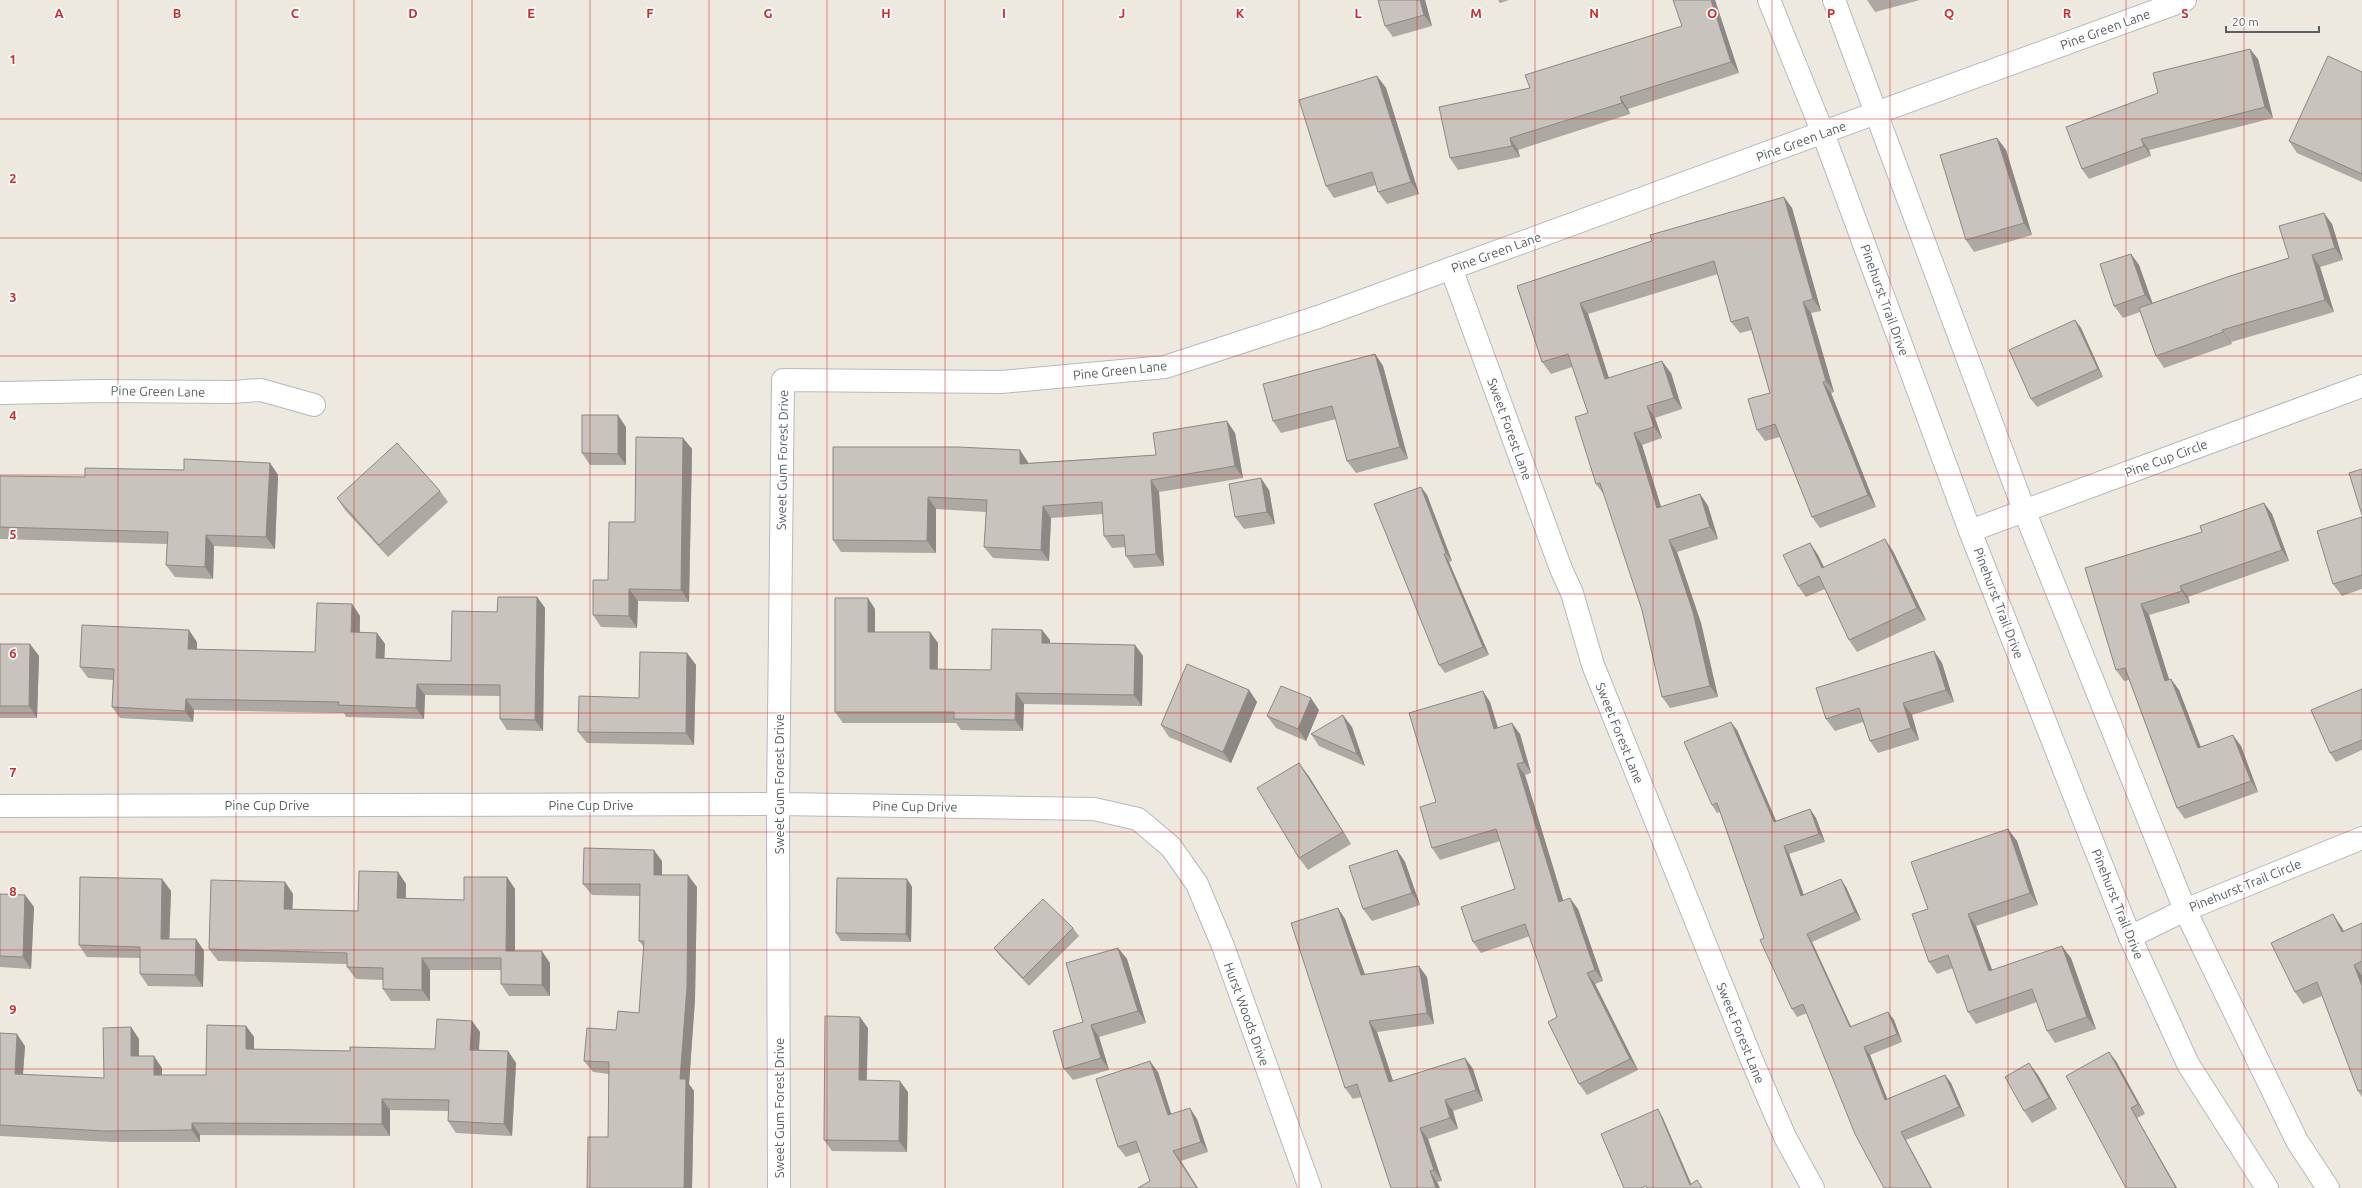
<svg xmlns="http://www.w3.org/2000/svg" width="2362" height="1188" viewBox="0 0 2362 1188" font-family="Ubuntu,sans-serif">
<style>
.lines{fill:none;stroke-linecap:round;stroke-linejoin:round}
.minor-casing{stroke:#b5b9be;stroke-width:24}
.tertiary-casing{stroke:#b5b9be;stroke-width:24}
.minor{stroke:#fff;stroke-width:22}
.tertiary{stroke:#fff;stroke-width:22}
.wall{fill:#aca8a2}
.shaded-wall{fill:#8c8884}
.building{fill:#c8c3bc;stroke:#8c8884}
.grid{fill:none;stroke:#d62828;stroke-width:1;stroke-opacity:0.55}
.labels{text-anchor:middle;stroke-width:3.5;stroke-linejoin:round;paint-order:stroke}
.street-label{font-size:13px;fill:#585e62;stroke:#fff}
.grid-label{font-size:13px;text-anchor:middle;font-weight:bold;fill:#d62828;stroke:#fff;stroke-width:3.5;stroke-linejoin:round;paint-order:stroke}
</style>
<rect width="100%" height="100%" fill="#ede9df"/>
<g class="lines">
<defs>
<path id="minor" d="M1451,268l110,301 11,24 21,72 158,393 34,79 28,51
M0,393l103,-2 129,1 29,-2 53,15
M1970,531l392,-145
M0,806l778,-2 316,5 44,10 33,28 26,37 26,62 87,242
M2130,937l55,-27 177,-72
M779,1188l-1,-384 5,-424 218,2 164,-15 153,-50 867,-317"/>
<path id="tertiary" d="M1769,0l54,133 147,398 160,406 58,127 79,124
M1834,0l190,510 161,400 112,231 31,47"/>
</defs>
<!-- minor casing -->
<use href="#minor" class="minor-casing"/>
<!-- tertiary casing -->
<use href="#tertiary" class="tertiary-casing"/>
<!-- minor -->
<use href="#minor" class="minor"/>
<!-- tertiary -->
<use href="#tertiary" class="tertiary"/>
</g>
<!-- wall -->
<path class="wall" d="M1425,0l7,26 -39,11 -8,-11z
M1498,0h11l-9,3z
M1715,0l24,73 -111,36 2,5 -112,36 2,7 -62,13 -8,-12 80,-70 152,-62z
M1867,0h53l-45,12z
M2258,59l15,59 -124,32 2,6 -62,23 -7,-10z
M2362,72v110l-65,-29 -8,-12z
M1377,76l9,12 33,106 -32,10 -9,-12 -2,-7 -42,13 -8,-12z
M1997,138l9,12 26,85 -58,17 -8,-12z
M1784,197l8,11 29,103 -10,2 23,79 -3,1 45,114 -56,21 -8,-11 -32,-80 -15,4 -8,-11 13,-37 -18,-63 -12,3 -9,-11 -13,-48 -130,40 21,64 62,-5 11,36 -27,9 7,20 -20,7 19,62 39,-13 8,12 10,33 -41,13 24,71 17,74 -48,11 -8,-11 -20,-87 -37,-114 -9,-12 -8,-71 -16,-46 -21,7 -9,-12 -25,-76z
M2332,224l11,36 -23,7 14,45 -103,30 1,2 -68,24 -8,-12 -16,-44 -17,6 -9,-12 17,-52 8,11 13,38 137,-45z
M2075,320l6,8 22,49 -66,30 -6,-8z
M1375,354l8,12 25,93 -52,14 -9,-12 -11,-42 -55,14 -8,-12z
M1227,421l8,12 8,45 -84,14 5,74 -30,2 -8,-12 -1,-9 -13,1 -8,-12 -1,-22 -52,4 -2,43 -56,-3 -9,-11 2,-35 -50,-3v44l-95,-1 -8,-12v-93l195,15v1l128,-8z
M626,427v38h-36l-8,-12z
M683,438l9,11 -3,153 -51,-1 -1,27 -36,-1 -8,-12 15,-35 27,-58z
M270,463l8,12 -3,74 -61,-3 -1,33 -38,-2 -9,-12 1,-21 -167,-5v-63l85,1 99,-7z
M1421,487l6,8 25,66 -3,1 40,93 -44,18 -6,-8z
M1269,490l6,34 -31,5 -9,-12z
M440,491l8,11 -60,55 -43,-47 -8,-12z
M2264,503l8,11 17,47 -101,36 2,6 -41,12 20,65 10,10 22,57 40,-1 17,46 -73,27 -8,-11 -48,-128 -5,1 -8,-11 -31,-102 117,-36z
M2362,517v72l-20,7 -9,-12z
M1810,543l8,12 6,12 69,-16 33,69 -69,32 -8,-12 -24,-51 -19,8 -8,-11z
M537,597l8,11 -2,123 -36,-1 -7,-11v-23l-75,-1 -1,24 -78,-2 -2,-4 -150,-3 -1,12 -73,-4 -8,-11 1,-27 -25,-2 -8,-11 117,-25v8l118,2 37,-48 8,12v16l17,1 8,11 -1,15 67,2 46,-49z
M875,609v23h55l8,11v27h53l51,-40 8,10v4l85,1 8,11 -1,50 -118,-2 -1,27 -62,-1 -5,-7h-113l-8,-11z
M0,644h30l9,12 -2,62h-37z
M1934,651l8,12 12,39 -42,13 7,25 -41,13 -8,-12 -7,-19 -28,9 -9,-12z
M687,653l9,12 -2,80 -107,-2 -9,-11 61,-34z
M2362,689v61l-26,12 -6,-9z
M1249,690l8,12 -26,61 -62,-26 -8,-12z
M1490,702l8,25 22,7 11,39 -6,2 38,125 15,9 25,72 -8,3 43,86 -51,25 -8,-11 -22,-67 -27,-81 -49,17 -8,-11 42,-53 -15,-48 -60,19 -8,-12 4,-46z
M1319,710l-13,31 -30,-13 -9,-12z
M1352,727l13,39 -46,-20 -8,-12z
M1737,730l39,91 34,-12 6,9 9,24 -36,12 15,41 42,-8 15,33 -49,22 39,85 37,-15 6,8 8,22 -32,13 17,44 58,-24 6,8 14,33 -59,24 -99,-127 -10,4 -5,-8 -28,-71 -44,-126 -3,1 -5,-8z
M1308,775l43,69 -43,26 -9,-12z
M2008,829l9,12 21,64 -62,21 16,44 79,-12 25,71 -41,14 -8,-12 -10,-29 -61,22 -8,-12 -15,-44 -16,6 -8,-12 -1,-53z
M1397,850l8,12 15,43 -48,16 -9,-12z
M662,861v14l35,12 -2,112 -6,85 5,7 -2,97h-105l21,-51 1,-63 -16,-2 -9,-11 32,-31 23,-17 5,-66 -5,-6 1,-45 -48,-1 -9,-11z
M398,872l8,12v14l58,2 43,-23 8,12v62l35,12v33h-41l-8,-12v-14h-71v31h-39l-8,-12v-9l-27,-1 -9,-12v-3l-129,-3 -9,-12 76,-67 8,12 -1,15 66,2z
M162,879l9,12 -2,48h27l8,12 -1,36 -55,-1 -8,-12v-16l-53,-1 -8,-12z
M907,879l5,8 -1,55 -70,-1 -5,-8z
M0,894l25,1 9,12 -3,62 -31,-2z
M1338,908l7,11 20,55 62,3 7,47 -57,8 16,49 72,-23 8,11 10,32 -30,10 5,18 -30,10 14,42 -5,1 3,6h-49l-30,-91 -8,2 -8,-11z
M2362,923v174l-4,-6 -36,-95 -19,8 -8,-12 46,-66 3,5z
M1073,928l6,8 -50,50 -29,-30 -6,-8z
M1118,948l9,11 19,64 -47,14 10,33 -36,10 -9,-11 19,-47z
M472,1021l8,11 -1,18 29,1 8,12 -4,73 -56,-3 -8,-12v-10l-58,-1v26l-190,-1v7h-88l-112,-6v-103l25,13 -2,29 81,3 27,-51 8,12v17l23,12v7h44l40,-49 8,11v12l96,2 85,-2z
M868,1028l-1,53 41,11 -1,60 -75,-1 -8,-11z
M2116,1061l29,53 -8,4 40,70h-51z
M1158,1072l13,42 26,5 11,33 -27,9 -41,-9 -14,5 -8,-10z
M2038,1075l19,34 -25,14 -8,-12z"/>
<!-- shaded-wall -->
<path class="shaded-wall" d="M1420,0h5l7,26 -8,-11z
M1711,0h4l24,73 -8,-11z
M2250,49l8,10 15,59 -8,-11z
M1377,76l9,12 33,106 -8,-12z
M1620,97l8,12 2,5 -8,-11z
M1510,138l8,12 2,7 -8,-11z
M1997,138l9,12 26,85 -8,-12z
M2141,139l8,11 2,6 -7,-10z
M1784,197l8,11 29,103 -8,-12z
M2324,213l8,11 11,36 -8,-12z
M2131,254l8,11 15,42 -9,-12z
M2312,255l8,12 14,45 -9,-12z
M1803,302l8,11 23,79 -8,-11z
M1580,303l8,11 25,77 -8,-12z
M2075,320l6,8 22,49 -5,-8z
M2222,330l9,12 1,2 -9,-12z
M1375,354l8,12 25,93 -8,-12z
M1662,361l9,12 11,36 -8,-11z
M1823,382l8,11 45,114 -8,-12z
M1647,406l8,12 7,20 -8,-11z
M618,415l8,12v38l-8,-11z
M1227,421l8,12 8,45 -8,-12z
M1634,433l8,12 23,75 -8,-12z
M683,438l9,11 -3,153 -8,-12z
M1020,450l8,12v13l-8,-11z
M270,463l8,12 -3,74 -9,-12z
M1261,478l8,12 6,34 -8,-12z
M1151,480l8,12 5,74 -8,-12z
M1421,487l6,8 25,66 -6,-8z
M1700,494l8,12 10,33 -8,-12z
M928,497l8,12v44l-9,-12z
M2264,503l8,11 17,47 -7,-11z
M1043,506l8,12 -2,43 -8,-11z
M206,535l8,11 -1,33 -8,-12z
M1885,539l8,12 33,69 -9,-12z
M1669,540l8,12 24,71 17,74 -8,-11z
M1810,543l8,12 12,25 -8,-12z
M1444,554l5,8 40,93 -6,-8z
M2180,586l8,11 2,6 -8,-12z
M629,589l9,12 -1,27 -8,-12z
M537,597l8,11 -2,123 -8,-11z
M868,598l7,11v34l-7,-11z
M352,604l8,12 -1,27 -8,-11z
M2141,604l8,11 24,77 -8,-11z
M189,630l8,12 -1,19 -8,-12z
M1042,630l8,10v14l-8,-11z
M930,632l8,11 -1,37 -7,-11z
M377,633l8,11 -1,26 -8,-12z
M30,644l9,12 -2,62 -8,-12z
M1135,645l8,11 -1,50 -8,-11z
M1934,651l8,12 12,39 -8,-12z
M687,653l9,12 -2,80 -8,-12z
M2171,679l8,11 26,69 -7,-11z
M417,684l8,11 -1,24 -8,-11z
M1249,690l8,12 -26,61 -8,-11z
M1483,691l7,11 11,38 -7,-11z
M1016,693l8,11 -1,27 -8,-11z
M1311,698l8,12 -13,31 -8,-12z
M186,699l8,11 -1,12 -8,-11z
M1903,703l9,12 7,25 -8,-12z
M1343,715l9,12 13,39 -8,-12z
M1731,722l6,8 43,100 -6,-8z
M1512,723l8,11 11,39 -7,-11z
M2233,735l8,11 17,46 -7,-11z
M1299,763l9,12 43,69 -8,-12z
M1517,764l8,11 42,138 -8,-11z
M1810,809l6,9 9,24 -6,-8z
M2008,829l9,12 21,64 -8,-12z
M1784,846l5,8 18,50 -6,-8z
M654,850l8,11v26l-8,-12z
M1397,850l8,12 15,43 -8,-12z
M398,872l8,12 -1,26 -8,-12z
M688,875l9,12 -2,112 -6,85 5,7 -2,97h-8l-4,-109z
M507,877l8,12v74l-9,-12z
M162,879l9,12 -2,59 -8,-11z
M907,879l5,8 -1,55 -5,-8z
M1841,879l5,8 15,33 -6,-8z
M285,882l8,12 -1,27 -8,-12z
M25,895l9,12 -3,62 -8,-12z
M1570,898l8,11 25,72 -8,-11z
M1338,908l7,11 24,67 -8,-11z
M1968,914l8,12 21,57 -8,-12z
M2333,914l8,12 9,18 -8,-12z
M1807,934l5,8 43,93 -5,-8z
M196,939l8,12 -1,36 -8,-12z
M2062,946l9,12 25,71 -9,-12z
M1118,948l9,11 19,64 -8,-12z
M542,951l8,12v33l-8,-11z
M422,958l8,12v31l-8,-11z
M2354,965l8,11v10z
M1419,966l8,11 7,47 -7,-11z
M1587,973l8,11 43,86 -8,-11z
M1888,1012l6,8 8,22 -5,-8z
M860,1017l8,11 -2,63 -7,-11z
M472,1021l8,11 -2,29 -8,-11z
M1369,1021l8,11 20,61 -8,-11z
M1091,1025l8,12 10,33 -8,-12z
M246,1026l8,11v23l-8,-11z
M131,1027l8,12v29l-8,-12z
M17,1034l8,12 -3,40 -7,-12z
M1864,1047l6,8 21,53 -6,-8z
M508,1051l8,12 -4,73 -8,-12z
M2109,1052l7,9 29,53 -7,-10z
M154,1056l8,12v19l-8,-12z
M1465,1058l8,11 10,32 -7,-11z
M1150,1061l8,11 17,54 -7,-11z
M2029,1063l9,12 19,34 -8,-11z
M1945,1075l6,8 14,33 -6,-9z
M900,1081l8,11 -1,60 -8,-11z
M382,1099l8,11v26l-8,-12z
M1445,1100l8,11 5,18 -8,-11z
M1190,1108l7,11 11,33 -7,-10z
M2131,1108l6,10 40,70h-1z
M1658,1109l5,9 30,70 -3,-3z
M192,1123l8,12v7l-8,-12z
M1420,1128l8,11 14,42 -8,-11z
M1901,1132l5,8 26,48h-1z
M1173,1151l8,10 17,27h-1z
M1430,1171l7,11 3,6h-4z"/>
<!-- building -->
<path class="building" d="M1378,0h42l4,15 -39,11z
M1673,0h38l20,62 -111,35 2,6 -112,35 2,8 -62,12 -11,-51 91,-19 -5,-13 157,-49z
M2250,49l15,58 -124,32 3,7 -62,23 -16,-42 92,-34 -5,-20z
M2328,56l34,16v102l-73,-33z
M1377,76l34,106 -33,10 -6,-20 -46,14 -27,-86z
M1997,138l27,85 -58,17 -26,-85z
M1784,197l29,102 -10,3 23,79 -3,1 45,113 -56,22 -37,-93 -18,6 -9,-31 22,-6 -22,-76 -17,5 -17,-61 -134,42 25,76 57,-18 12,37 -27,8 7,21 -20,6 23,75 43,-14 10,33 -41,13 24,72 17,74 -48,11 -20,-87 -42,-127 -4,1 -21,-67 13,-4 -20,-59 -26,8 -25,-76 135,-45 -2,-6z
M2324,213l11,35 -23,7 13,45 -103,30 1,2 -67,24 -17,-48 91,-32 59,-18 -10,-32z
M2131,254l14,41 -31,11 -14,-42z
M2075,320l23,49 -67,30 -22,-49z
M1375,354l25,93 -53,14 -15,-55 -59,15 -10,-37z
M582,415h36v39l-36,-1z
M1227,421l8,45 -84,14 5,74 -30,2 -2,-21 -20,1 -2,-34 -59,4 -2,44 -57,-3 3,-47 -59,-3 -1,44 -94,-1v-93h125l62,3v14l136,-9 -3,-22z
M636,437l47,1 -2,152 -52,-1v27l-36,-1v-35h15l1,-58h26z
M397,443l43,48 -61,54 -42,-47z
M184,459l86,4 -4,74 -60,-2 -1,32 -39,-2 2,-33 -168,-5v-51l85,1v-9l99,2z
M2362,469v46l-13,-42z
M1261,478l6,34 -32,5 -6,-33z
M1421,487l25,66 -2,1 39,93 -44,18 -65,-161z
M2264,503l18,47 -102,36 2,5 -41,13 24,77 6,-2 27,69 35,-13 18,46 -74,27 -52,-140 -9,2 -31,-102 117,-36 -2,-6z
M2362,517v58l-29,9 -16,-53z
M1885,539l32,69 -68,32 -30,-64 -21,10 -15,-31 27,-12 12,25z
M498,597h39l-2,123 -35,-1v-34l-83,-1 -1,24 -78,-3 1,-3 -153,-3 -1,12 -73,-4 2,-38 -34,-2 2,-42 107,5 -1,19 127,3 2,-49 35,1 -1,28 26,1 -1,25 75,3 1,-50 45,1z
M835,598h33v34h62v37l61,1 1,-41 50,1v13l93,2 -1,50 -118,-2 -1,27 -61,-1v-7h-119z
M0,644h30l-1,62h-29z
M1934,651l12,39 -43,13 8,25 -41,13 -11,-33 -33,11 -10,-31z
M640,652l47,1 -1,80 -108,-1 1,-36 60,2z
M1187,664l62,26 -26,62 -62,-27z
M1281,686l30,12 -13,31 -31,-13z
M2362,689v51l-32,13 -19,-43z
M1483,691l11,38 18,-6 12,39 -7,2 42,138 11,-4 25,72 -8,3 43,86 -51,25 -31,-62 9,-5 -32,-93 -52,18 -12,-35 54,-18 -19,-60 -64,19 -12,-41 16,-5 -27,-89z
M1343,715l14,39 -46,-20z
M1731,722l43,100 36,-13 9,25 -35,12 17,50 40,-17 14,33 -48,22 43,93 38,-15 9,22 -33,13 21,53 60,-25 14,32 -58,25 30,56h-47l-29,-54 -52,-130 -11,5 -32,-69 4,-2 -47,-135 -5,2 -28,-63z
M1299,763l44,69 -44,26 -42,-70z
M2008,829l22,64 -62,21 21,57 73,-25 25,71 -40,14 -15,-42 -64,23 -20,-57 -19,7 -17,-48 16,-5 -17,-47z
M584,848l70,2v25h34l-1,112 -7,92h6l-2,109h-97l1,-51h20l1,-75 -25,-1 3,-33 29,2 2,-19 21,2 5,-72h-5l1,-57h-57z
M1397,850l15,43 -49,16 -14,-43z
M359,871l39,1 -1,26 67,2v-23h43l-1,74h36v34l-41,-1v-26h-79v32l-39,-1v-21l-36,-1v-14l-138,-4 2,-69 74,2 -1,27 74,2z
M80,877l82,2 -1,60h35l-1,36 -55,-1v-27l-61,-2z
M837,878l70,1 -1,55 -70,-1z
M0,894l25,1 -2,62 -23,-1z
M1043,899l30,29 -50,50 -29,-30z
M1338,908l23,67 58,-9 8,47 -58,8 20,61 76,-24 11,32 -31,10 5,18 -30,10 14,42 -4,1 6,17h-45l-34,-104 -12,4 -54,-165z
M2333,914l9,18 20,-9v38l-8,4 8,21v104l-4,1 -41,-109 -22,10 -24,-49z
M1118,948l20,63 -47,14 10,33 -37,11 -11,-38 30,-9 -17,-59z
M825,1016l35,1 -1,63 41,1 -1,60 -75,-1z
M437,1019l35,2 -2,29 38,1 -4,73 -56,-3 1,-21 -67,-1v25l-190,-1v7l-88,1 -104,-6v-92l17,1 -2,40 89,4 -1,-50 28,-1v29h23v19h52l1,-50 39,1v23l104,2v-4l85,2z
M2109,1052l29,52 -7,4 45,80h-50l-60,-112z
M1150,1061l18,54 22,-7 11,34 -28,9 24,37h-59l12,-7 -14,-40 -18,6 -22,-68z
M2029,1063l20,35 -25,13 -19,-34z
M1658,1109l32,76 7,-5 5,8h-55l-1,-2 -5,2h-17l-23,-54z"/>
<!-- grid -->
<path class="grid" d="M118,0v1188M236,0v1188M354,0v1188M472,0v1188M590,0v1188M709,0v1188M827,0v1188M945,0v1188M1063,0v1188M1181,0v1188M1299,0v1188M1417,0v1188M1535,0v1188M1653,0v1188M1772,0v1188M1890,0v1188M2008,0v1188M2126,0v1188M2244,0v1188M0,119h2362M0,238h2362M0,356h2362M0,475h2362M0,594h2362M0,713h2362M0,832h2362M0,950h2362M0,1069h2362"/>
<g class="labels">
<!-- street labels -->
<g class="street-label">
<text transform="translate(2105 29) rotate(-20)" y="5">Pine Green Lane</text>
<text transform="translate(1801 141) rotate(-20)" y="5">Pine Green Lane</text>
<text transform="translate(1496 252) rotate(-20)" y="5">Pine Green Lane</text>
<text transform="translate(1885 300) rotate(70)" y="5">Pinehurst Trail Drive</text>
<text transform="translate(1120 370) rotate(-6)" y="5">Pine Green Lane</text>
<text transform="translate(158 391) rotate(1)" y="5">Pine Green Lane</text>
<text transform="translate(1510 429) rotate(70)" y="5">Sweet Forest Lane</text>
<text transform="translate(2166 458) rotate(-20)" y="5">Pine Cup Circle</text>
<text transform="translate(782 460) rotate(-89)" y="5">Sweet Gum Forest Drive</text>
<text transform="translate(1999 603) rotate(69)" y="5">Pinehurst Trail Drive</text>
<text transform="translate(1620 733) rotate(68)" y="5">Sweet Forest Lane</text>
<text transform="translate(779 784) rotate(-90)" y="5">Sweet Gum Forest Drive</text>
<text x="267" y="810">Pine Cup Drive</text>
<text x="591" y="810">Pine Cup Drive</text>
<text transform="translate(915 806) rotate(1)" y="5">Pine Cup Drive</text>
<text transform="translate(2245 885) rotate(-22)" y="5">Pinehurst Trail Circle</text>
<text transform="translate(2118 904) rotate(68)" y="5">Pinehurst Trail Drive</text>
<text transform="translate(1247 1014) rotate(70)" y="5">Hurst Woods Drive</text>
<text transform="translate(1741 1033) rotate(68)" y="5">Sweet Forest Lane</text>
<text transform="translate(779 1108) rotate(-90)" y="5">Sweet Gum Forest Drive</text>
</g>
</g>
<g class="grid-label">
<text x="59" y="18">A</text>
<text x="177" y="18">B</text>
<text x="295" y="18">C</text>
<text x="413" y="18">D</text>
<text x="531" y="18">E</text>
<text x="650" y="18">F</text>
<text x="768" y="18">G</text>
<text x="886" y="18">H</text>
<text x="1004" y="18">I</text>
<text x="1122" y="18">J</text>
<text x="1240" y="18">K</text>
<text x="1358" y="18">L</text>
<text x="1476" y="18">M</text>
<text x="1594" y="18">N</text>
<text x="1712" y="18">O</text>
<text x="1831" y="18">P</text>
<text x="1949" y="18">Q</text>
<text x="2067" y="18">R</text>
<text x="2185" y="18">S</text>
<text x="13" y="64">1</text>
<text x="13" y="183">2</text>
<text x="13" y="302">3</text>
<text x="13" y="420">4</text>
<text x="13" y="539">5</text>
<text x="13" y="658">6</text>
<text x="13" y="777">7</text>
<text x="13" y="896">8</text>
<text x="13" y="1014">9</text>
</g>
<!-- scale -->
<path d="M2226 26v6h93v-6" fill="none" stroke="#585e62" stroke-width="2"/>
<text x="2232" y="26" font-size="12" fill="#585e62" stroke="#ffffff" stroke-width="3" paint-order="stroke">20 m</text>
</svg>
